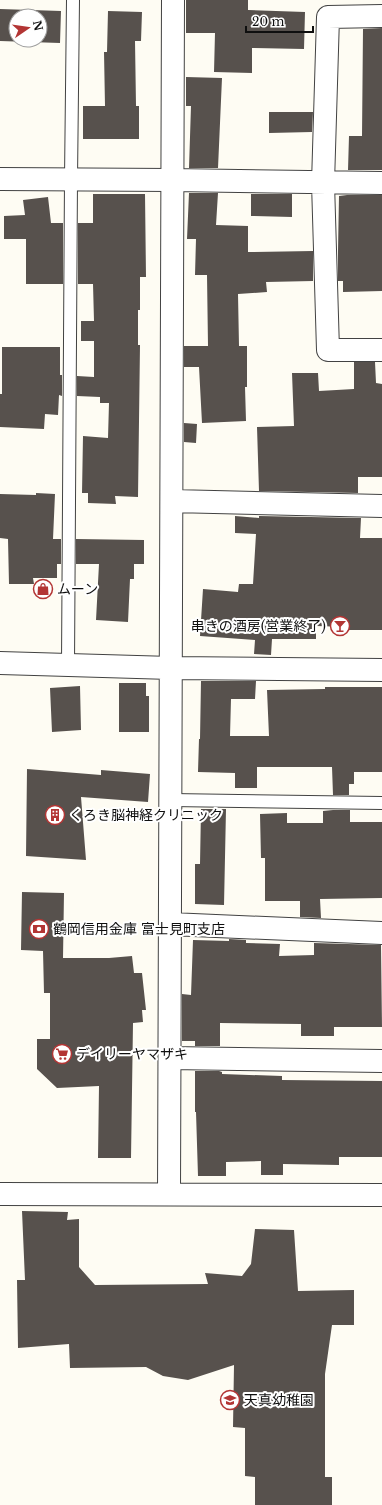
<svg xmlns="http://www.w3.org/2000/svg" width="382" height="1505" viewBox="0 0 382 1505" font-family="'Libre Baskerville','Noto Sans JP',serif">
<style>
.building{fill:#57514d;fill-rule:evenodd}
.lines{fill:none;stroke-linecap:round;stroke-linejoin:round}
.service-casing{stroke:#424242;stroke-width:14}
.minor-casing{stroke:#424242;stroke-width:24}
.tertiary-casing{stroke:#424242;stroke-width:24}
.service{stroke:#fff;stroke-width:12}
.minor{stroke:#fff;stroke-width:22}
.tertiary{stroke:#fff;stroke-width:22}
.labels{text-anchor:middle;stroke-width:4;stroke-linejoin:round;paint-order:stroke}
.poi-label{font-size:14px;fill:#0f0f0f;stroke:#fff;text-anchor:start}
</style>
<rect width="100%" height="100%" fill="#fefcf3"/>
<!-- building -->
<path class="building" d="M186,0h62v10l57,2 -1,37 -52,-1v25l-38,-1 1,-39h-29z
M0,9l61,2 -1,32 -60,-2zM16,16h24v24h-24z
M108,11l34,1 -1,29h-6l1,65h3v33h-56v-33h22l-1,-54h3z
M382,28v142h-34l1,-34h13l1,-107z
M186,77l36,1 -4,90h-29l2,-62h-5z
M269,112h44l-1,20 -43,1z
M189,193h29l-2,32 32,1v26l65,-1v30l-47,1 1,10 -29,2 1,52h8v41h-2l1,34 -44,2 -3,-56h-15v-21h24l-1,-71h-12l1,-36h-9z
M93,194h52l1,83h-6v33h-2v35h2l-2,152 -23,-1 1,8 -28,-1v-10h-6l1,-57 25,2 1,-35h-9v-6l-23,-1v-20l17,1v-36h-13v-20h13l-1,-37h-15v-61h15z
M251,194h41v23l-41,-1z
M347,195h35v96l-39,1v-11h-5v-30l1,-55z
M48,197l3,26h12v61h-37v-45h-22v-23l21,-1 -2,-15z
M2,347h58v28h2v21l-3,-1 -1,20 -13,-1 -1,15 -44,-2v-33h2z
M354,362h21l1,21 6,1v93h-24v16l-99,-2 -2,-64 37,-1 -2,-53h26l1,18 35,-2z
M184,423l13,1 -1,19 -12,-1z
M36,493l19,1 -2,45h8v25h-4v14h-24l1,6h-25l-1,-45 -8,-1v-44l36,1z
M235,516l24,2v-2l102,2 -1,20h22v92h-33v-3l-33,-1v13h-44l-1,16 -17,-1 1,-14 -55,-4 3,-47 35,3 1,-8h14l3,-50 -21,-1z
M76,539l68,1v24h-10v15h-4l-2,43 -32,-2 3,-56h-23z
M201,681h55l-1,18h-24l-1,37h39l-2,-46 58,-1v-2h57v85h-28v12h-5v11h-16l-1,-28h-75v21h-22v-15l-37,-1 1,-33h1z
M119,683h27v13h3v36h-30z
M80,686l1,44 -29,2 -2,-44z
M27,769l74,6v-5l49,4 -2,28 -67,-5 5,63 -60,-4z
M201,809h25l-2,96 -29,-1v-40h5z
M333,810h17v12h32v76l-62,1 1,19 -21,-1v-16h-35v-43h-4l-1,-44 27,-1v10h36v-12z
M22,892l42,1 -1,65h46l23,-2 2,17h8l4,37h-4l1,12 -10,1 -2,135h-33l1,-72 -42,2 -20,-19v-30h13v-46h-6l-1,-42 -22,-1z
M229,939l17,1v3l34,1 -1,12 35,-1v-12l67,2 1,82h-48v9h-33v-12l-81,-1v23h-25v-5h-13v-47l9,1 2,-55 36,1z
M195,1071h24l3,1v2l60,2v4l100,1v76h-43v8l-56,-1v11h-22v-14l-35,1v14h-28l-2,-64h-1z
M22,1211l46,1 -1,8 12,-1v48l16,18 113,-1 -3,-11 37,3 9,-12 4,-35 39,1 4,61 56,-1v35h-22l-7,49v103h7v28h-77v-28l-10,-1v-48l-12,-1 1,-62 -46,15 -25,-4 -17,-9 -76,1 -1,-24 -51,4 -1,-68h8z"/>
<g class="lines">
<defs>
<path id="service" d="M68,664l3,-485 2,-179
M171,800l211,3"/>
<path id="minor" d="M382,16l-54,1 -5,166 5,167h54
M172,180l210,3
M172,501l210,5
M0,663l171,5 211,2
M170,924l212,9
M170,1058l212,3
M0,1194l382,1
M169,1194l4,-1194"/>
<path id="tertiary" d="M0,179l172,1"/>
</defs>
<!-- service casing -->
<use href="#service" class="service-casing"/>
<!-- minor casing -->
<use href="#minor" class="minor-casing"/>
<!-- tertiary casing -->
<use href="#tertiary" class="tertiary-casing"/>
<!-- service -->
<use href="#service" class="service"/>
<!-- minor -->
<use href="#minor" class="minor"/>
<!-- tertiary -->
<use href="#tertiary" class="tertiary"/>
</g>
<!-- icons -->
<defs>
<symbol id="shop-ring" viewBox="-11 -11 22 22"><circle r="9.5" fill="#fff" stroke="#b33534" stroke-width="1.5"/><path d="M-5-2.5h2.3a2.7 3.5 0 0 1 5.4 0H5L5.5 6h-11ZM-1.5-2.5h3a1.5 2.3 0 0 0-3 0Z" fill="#b33534"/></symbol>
<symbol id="bar-ring" viewBox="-11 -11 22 22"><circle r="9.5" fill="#fff" stroke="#b33534" stroke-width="1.5"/><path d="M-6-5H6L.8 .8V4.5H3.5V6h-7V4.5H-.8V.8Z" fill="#b33534"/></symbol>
<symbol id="building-ring" viewBox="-11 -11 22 22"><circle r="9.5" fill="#fff" stroke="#b33534" stroke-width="1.5"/><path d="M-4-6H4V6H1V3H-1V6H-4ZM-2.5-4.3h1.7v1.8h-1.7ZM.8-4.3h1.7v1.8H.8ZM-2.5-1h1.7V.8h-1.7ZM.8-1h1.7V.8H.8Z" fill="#b33534"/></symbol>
<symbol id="bank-ring" viewBox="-11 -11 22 22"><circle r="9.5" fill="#fff" stroke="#b33534" stroke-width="1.5"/><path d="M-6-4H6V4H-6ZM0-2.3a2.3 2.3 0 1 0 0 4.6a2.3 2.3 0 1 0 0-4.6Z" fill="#b33534"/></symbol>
<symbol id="supermarket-ring" viewBox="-11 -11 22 22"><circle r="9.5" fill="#fff" stroke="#b33534" stroke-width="1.5"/><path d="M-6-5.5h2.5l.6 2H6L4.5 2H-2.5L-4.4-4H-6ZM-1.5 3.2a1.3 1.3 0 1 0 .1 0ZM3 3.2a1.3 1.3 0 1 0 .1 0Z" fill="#b33534"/></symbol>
<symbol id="school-ring" viewBox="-11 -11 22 22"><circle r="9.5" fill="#fff" stroke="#b33534" stroke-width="1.5"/><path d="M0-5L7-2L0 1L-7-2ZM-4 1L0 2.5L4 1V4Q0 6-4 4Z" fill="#b33534"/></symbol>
</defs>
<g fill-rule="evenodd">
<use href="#shop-ring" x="32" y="578" width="22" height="22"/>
<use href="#bar-ring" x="329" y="615" width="22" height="22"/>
<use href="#building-ring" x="44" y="804" width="22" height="22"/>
<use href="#bank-ring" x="28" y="918" width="22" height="22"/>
<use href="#supermarket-ring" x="51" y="1043" width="22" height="22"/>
<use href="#school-ring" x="219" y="1389" width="22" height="22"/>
</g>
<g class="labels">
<!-- poi labels -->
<g class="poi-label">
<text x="57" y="594">ムーン</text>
<text x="326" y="631" text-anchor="end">串きの酒房(営業終了)</text>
<text x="69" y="820">くろき脳神経クリニック</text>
<text x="53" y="934">鶴岡信用金庫 富士見町支店</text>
<text x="76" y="1059">デイリーヤマザキ</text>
<text x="244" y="1405">天真幼稚園</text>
</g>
</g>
<!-- north arrow -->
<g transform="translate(28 28) rotate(77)"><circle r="19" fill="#ffffff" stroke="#9f9f9f"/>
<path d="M0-3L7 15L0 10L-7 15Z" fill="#b33534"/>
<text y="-6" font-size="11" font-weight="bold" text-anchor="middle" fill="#0f0f0f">N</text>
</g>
<!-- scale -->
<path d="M246 26v6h67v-6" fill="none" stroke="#0f0f0f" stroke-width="2"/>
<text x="252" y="26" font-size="12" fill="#0f0f0f" stroke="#ffffff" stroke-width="3" paint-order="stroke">20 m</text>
</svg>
